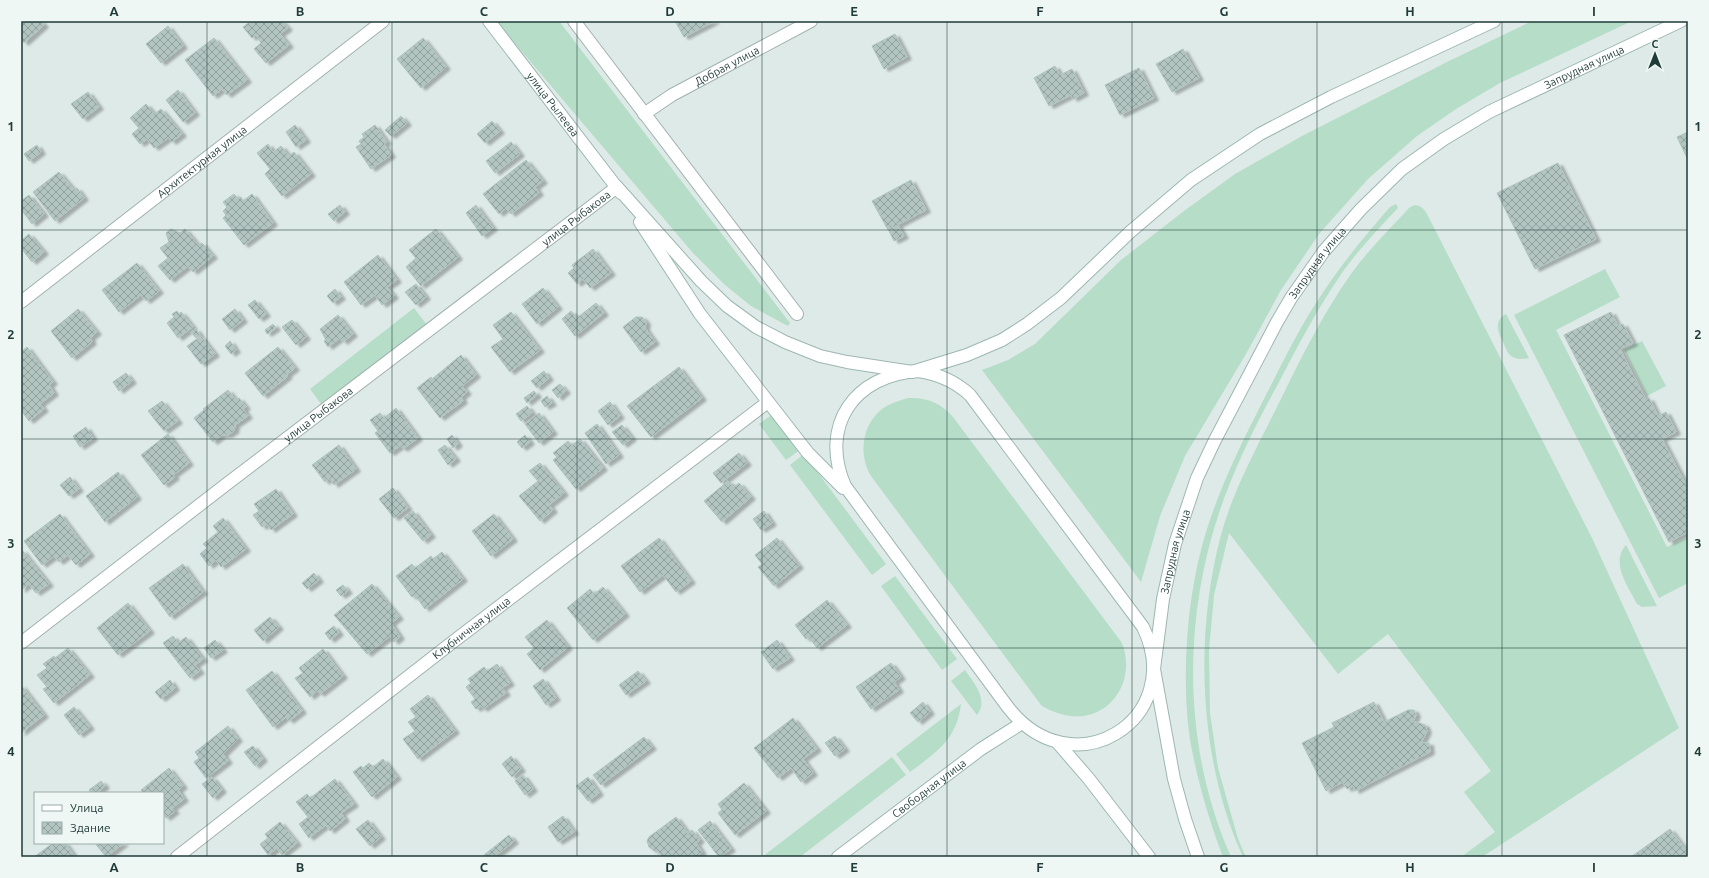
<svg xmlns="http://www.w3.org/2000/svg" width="1709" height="878" viewBox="0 0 1709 878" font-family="Ubuntu,sans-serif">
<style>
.grass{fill:#b5ddc7}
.building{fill:url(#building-cross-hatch);stroke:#b0c4bf;filter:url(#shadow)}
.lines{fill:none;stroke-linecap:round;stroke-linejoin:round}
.street-casing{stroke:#a1b2af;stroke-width:14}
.secondary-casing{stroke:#9db7b2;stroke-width:14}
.street{stroke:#fff;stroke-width:12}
.secondary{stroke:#fff;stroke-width:12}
.grid{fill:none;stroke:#1f3b38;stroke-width:1;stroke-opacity:0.55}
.labels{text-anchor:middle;stroke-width:4;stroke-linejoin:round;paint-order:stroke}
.street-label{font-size:11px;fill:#1f3b38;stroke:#eef7f4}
.neatline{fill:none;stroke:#1f3b38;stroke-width:1.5}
.grid-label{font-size:13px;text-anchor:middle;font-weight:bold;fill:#1f3b38}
</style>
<defs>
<pattern id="building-cross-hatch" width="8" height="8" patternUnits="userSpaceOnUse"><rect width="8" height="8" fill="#b3c5c1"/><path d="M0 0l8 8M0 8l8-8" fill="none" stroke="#91a19e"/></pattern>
<filter id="shadow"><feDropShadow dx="4.5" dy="2.5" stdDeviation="1" flood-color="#0004"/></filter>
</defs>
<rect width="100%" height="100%" fill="#deeae7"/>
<!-- grass -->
<path class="grass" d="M496,21h63l231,302 -2,3 -37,-20 -26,-21 -32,-32z
M1532,21h100l-132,62 -44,26 -39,27 -49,43 -49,55 -38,56 -35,64 -61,102 -25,60 -19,66 -159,-212 26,-10 27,-16 86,-84 63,-49 51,-37 67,-38 147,-75z
M1396,204l2,4c-19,20 -38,40 -54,62 -25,36 -46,75 -66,114 -22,40 -43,82 -58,126 -38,111 -37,239 11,347h-8c-14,-37 -25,-74 -32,-112 -10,-59 -5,-138 10,-195 14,-54 39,-104 64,-153 18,-35 35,-71 57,-103 20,-31 44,-59 68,-87z
M1415,205c7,1 10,5 13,11l164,322 87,190 -197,129h-21l34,-25 -31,-40 27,-21 -103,-137 -50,40 -109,-141 -15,62 -5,55 1,63 8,55 20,71 8,18h-3c-44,-96 -49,-221 -22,-322 12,-45 36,-88 57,-130 22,-45 44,-90 73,-131 17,-24 39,-45 59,-67z
M1605,269l15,28 -64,33 111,217 21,-10v46l-29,15 -145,-283z
M414,308l13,17 -106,79 -11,-15z
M1506,314l23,44c-6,1 -11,2 -16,-1 -5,-2 -7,-8 -9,-13 -6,-11 -11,-23 2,-30z
M1642,341l24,45 -19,10 -23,-46z
M908,398c19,-1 33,5 45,19l169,226c16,41 -17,84 -61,71 -7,-2 -15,-5 -20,-9l-170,-229c-13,-22 -9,-51 11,-67 8,-6 17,-8 26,-11z
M773,414l27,36 -14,10 -27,-36z
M804,454l82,110 -14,11 -82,-110z
M1626,545l31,61 -15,1 -5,-3c-9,-18 -27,-41 -11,-59z
M895,576l62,83 -15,11 -61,-84z
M965,670c9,13 24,30 12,45l-26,-34z
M961,704c-4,35 -24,48 -51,68l-14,-18z
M892,757l14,18 -106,82h-38z"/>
<!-- building -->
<path class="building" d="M21,21h20l3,4 -20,18 -3,-4z
M251,21h31l6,7 -8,6 9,11 -23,18 -12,-14 7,-6 -5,-8 -4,3 -9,-11z
M675,21h40l-31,16z
M168,26l15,20 -22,17 -15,-19z
M895,34l12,23 -23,12 -12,-23z
M214,38l33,42 -20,15 -5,-6 -9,7 -28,-36z
M423,38l23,29 -25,21 -24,-29z
M1183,49l16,29 -27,14 -16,-28z
M1055,66l5,9 12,-6 12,24 -11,6 -2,-4 -22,11 -15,-28z
M1139,68l15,30 -34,17 -15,-30z
M178,90l17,23 -12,9 -17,-22z
M88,92l11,15 -16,12 -12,-15z
M146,104l8,10 7,-5 21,25 -10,8 -4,-4 -14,10 -7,-9 -7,5 -8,-10 7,-6 -9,-10z
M401,116l6,7 -16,13 -6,-6z
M492,121l8,10 -15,12 -8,-9z
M295,125l11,15 -10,7 -10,-15z
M375,125l12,17 -3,2 7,11 -20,14 -15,-22 5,-3 -2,-3 5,-4 -2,-3z
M1688,132v28l-11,-23z
M511,142l9,12 -25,19 -9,-12z
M268,144l5,8 8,-6 8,10 5,-4 17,22 -29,22 -17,-22 5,-5 -13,-16z
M37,145l4,7 -12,9 -5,-7z
M526,160l17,21 -8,6 4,6 -28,21 -5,-6 -7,6 -16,-20z
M1558,163l38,76 -61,30 -38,-76z
M59,172l15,18 3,-2 7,10 -29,23 -22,-29z
M911,180l15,30 -38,20 -16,-29z
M234,194l4,5 3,-2 2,4 9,-7 21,29 -29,22 -21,-27 3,-3 -3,-4 4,-4 -4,-5z
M29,195l15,19 -12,10 -11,-15v-8z
M340,205l5,7 -11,9 -6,-7z
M476,205l17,23 -11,8 -16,-23z
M896,222l8,14 -10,5 -7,-14z
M171,229l9,4 5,-4 13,16 4,-2 11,13 -20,16 -5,-6 -18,14 -12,-14 10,-8 -8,-10 9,-6 -3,-9z
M436,229l22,28 -37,29 -15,-19 10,-9 -7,-8z
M29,234l15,18 -12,10 -11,-14v-7z
M593,249l18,24 -21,15 -7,-9 -6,5 -9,-11 6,-5 -2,-3z
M378,255l19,25 -10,7 7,9 -12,9 -7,-10 -14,10 -17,-23z
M137,263l22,28 -13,10 -5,-6 -22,17 -17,-22z
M416,284l10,13 -10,8 -11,-13z
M543,288l15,19 -21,17 -15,-20z
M335,289l6,8 -8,6 -6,-7z
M255,300l11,14 -7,5 -11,-14z
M596,303l8,10 -29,23 -13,-17 9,-8 6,7z
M78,309l19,23 -7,6 2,4 -20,16 -21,-27z
M235,309l8,11 -13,10 -8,-11z
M177,311l2,3 2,-2 12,15 -15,11 -11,-15 7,-6 -2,-3z
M511,312l29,38 -30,22 -19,-25 12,-8 -10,-14z
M1611,312l7,14 5,-2 10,19 -13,6 26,51 3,-2 9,18 8,-4 10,20 -14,7 24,46 2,-1v48l-19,10 -105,-207z
M338,315l15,19 -10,8 -3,-4 -12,9 -4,-6 2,-1 -6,-11z
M636,317h6l4,5 -1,6 10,14 -14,10 -18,-25z
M292,320l14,17 -10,8 -14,-18z
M273,324l3,4 -9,6 -2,-4z
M196,329l4,6 -4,3 -5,-6z
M201,336l14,18 -14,10 -14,-18z
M230,341l6,9 -5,4 -6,-8z
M27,347l26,35 -4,3 5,8 -14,11 4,5 -15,12 -8,-11v-35l1,-1 -1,-2v-20z
M278,347l17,21 -9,7 2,1 -25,20 -18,-23z
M461,355l15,20 -14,11 5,6 -6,5 2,4 -23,17 -23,-30 14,-11 1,2z
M679,367l23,31 -51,39 -24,-31z
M544,371l5,7 -12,10 -6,-7z
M126,373l6,8 -13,10 -6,-9z
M560,384l6,7 -8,7 -6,-8z
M228,390l8,10 3,-2 7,9 -3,2 5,7 -13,9 -1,6 -6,4h-6l-9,7 -19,-24 10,-8 -1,-1z
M534,391l3,4 -10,8 -3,-5z
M547,396l5,7 -7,4 -4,-6z
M162,401l16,20 -14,10 -16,-20z
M610,402l10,14 -12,9 -10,-14z
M527,406l5,7 -11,8 -5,-7z
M396,408l22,30 -15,11 -3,-3 -10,7 -15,-20 3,-2 -8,-11 10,-7 4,5z
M539,413l14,19 -14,11 -14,-19z
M597,424l22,31 -13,9 -21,-31z
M622,425l10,13 -9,7 -11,-13z
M86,427l7,11 -13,9 -7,-11z
M168,434l21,29 -16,12 2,2 -11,8 -23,-30z
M452,435l6,9 -5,4 -6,-9z
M525,435l5,7 -8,6 -5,-6z
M580,439l23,29 -27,21 -23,-29 4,-3 -4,-4 15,-12 4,4z
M339,445l17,24 -22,16 -4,-7 -5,4 -13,-17z
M445,445l11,14 -8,6 -10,-15z
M739,453l8,10 -26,20 -8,-10z
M540,463l24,30 -15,12 4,5 -13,11 -21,-25 19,-15 -9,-10z
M118,472l19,25 -32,25 -19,-26z
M70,477l9,12 -10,7 -9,-11z
M728,481l6,6 5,-4 12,14 -29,25 -18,-21z
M393,488l15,20 -14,10 -15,-19z
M276,489l17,25 -22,16 -4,-6 -5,3 -9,-12 6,-4 -5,-7z
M413,511l18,24 -8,6 -19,-23z
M764,511l8,12 -11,7 -8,-11z
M60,514l30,40 -14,11 -8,-10 -9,7 -5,-6 -12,9 -18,-24z
M494,514l19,25 -22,17 -19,-25z
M223,518l23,31 -25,18 -5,-7 -7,6 -9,-12 7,-6 -4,-4 15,-12 -5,-6z
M659,538l32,43 -15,11 -13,-17 -23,17 -19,-26z
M777,538l22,28 -25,20 -16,-19 4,-3 -7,-9z
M22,550l27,34 -13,9 -7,-9 -8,6v-39z
M442,552l21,27 -38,30 -10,-14 -3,2 -16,-21 16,-12 3,4 16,-12 2,3z
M183,564l20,28 -33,25 -21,-29z
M314,573l5,7 -12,9 -5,-6z
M372,584l27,33 -8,6 9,14 -6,5 -4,-6 -23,18 -33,-39z
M343,585l5,6 -7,5 -5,-6z
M603,587l22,27 -32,26 -26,-32 23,-19 4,5z
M827,600l20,25 -30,23 -8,-11 -3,2 -11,-14z
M128,603l22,28 -32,24 -21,-27z
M270,617l9,10 -16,14 -9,-11z
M547,620l21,27 -28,23 -13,-16 7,-6 -9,-11z
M334,626l5,7 -9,7 -5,-7z
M173,636l5,7 8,-6 17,22 -8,6 5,6 -10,7 -27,-35z
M215,640l8,10 -12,8 -7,-10z
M777,640l13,18 -17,11 -12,-17z
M68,648l22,27 -36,28 -11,-14 4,-2 -10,-12 10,-7 -4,-4 11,-8 1,2z
M323,649l20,27 -23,18 -3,-3 -7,6 -15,-19 8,-5 -4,-5z
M891,663l10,14 -7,5 5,8 -28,19 -15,-22z
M497,664l13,19 -8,5 4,5 -23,16 -2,-3 -5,3 -5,-7 4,-3 -9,-12 5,-4 -3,-4 16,-12 3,4z
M272,671l30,40 -13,10 -3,-4 -13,10 -27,-37z
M638,671l8,10 -20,14 -7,-10z
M543,679l13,19 -10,7 -13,-19z
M170,680l5,8 -14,11 -6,-7z
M21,685l23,30 -23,18z
M428,695l27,36 -37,28 -15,-20 12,-8 -7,-9 8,-5 -6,-8z
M923,702l7,10 -12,10 -8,-9z
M1374,702l10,20 24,-12h6l2,5 -3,6 12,4 2,6 -6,12h8l1,9 -75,39 -2,-5 -6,3 -4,-7 -17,9 -24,-48 32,-16 -2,-4z
M74,707l16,20 -11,8 -15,-20z
M793,718l24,31 -14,10 10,14 -12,9 -10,-14 -13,10 -24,-30z
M228,726l10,13 -15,15 5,7 -22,17 -12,-16 5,-4 -4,-6z
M835,736l10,13 -10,7 -10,-13z
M644,737l8,10 -51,38 -8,-10z
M253,746l10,13 -8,7 -11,-14z
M511,756l10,13 -9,8 -10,-13z
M383,759l14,18 -25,20 -19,-25 8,-6 2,2 6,-5 4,4z
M169,768l14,18 -5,4 6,9 -12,9 3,3 -9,7 -2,-3 -1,1v-23h-20l-2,-3z
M523,775l10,14 -8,6 -10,-14z
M212,777l10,13 -9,8 -11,-14z
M588,777l11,16 -11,8 -12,-15z
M335,779l19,25 -13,9 4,6 -15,12 -4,-6 -17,13 -10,-14 9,-7 -12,-15 11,-8 3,4z
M101,781l4,5 -8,7h-6l-2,-3z
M744,783l22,28 -31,24 -17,-22 4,-3 -4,-6z
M563,816l11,16 -16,10 -10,-15z
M676,817l12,16 4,-3 8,10 -4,3 6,9 -6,5h-33l-4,-5 -5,-1 -5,-4 -2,-6 2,-4z
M368,820l13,17 -11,9 -14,-17z
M710,821l21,28 -12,8 -21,-27z
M280,822l17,21 -15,12 -5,-7 -9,7 -8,-11 8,-6 -3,-4z
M1670,829l18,24v4h-57z
M509,835l5,6 -20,16h-8l-2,-2z
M53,843h12l10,14h-41z
M95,843h29l-18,14z"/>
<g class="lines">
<defs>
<g id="street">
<path d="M574,21l223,293"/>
<path id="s1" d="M644,114l28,-19 139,-74"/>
<path id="s2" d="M21,302l362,-281"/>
<path id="s3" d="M21,643l207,-160 389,-296"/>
<path id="s4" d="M177,857l277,-216 314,-239"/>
</g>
<g id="secondary">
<path id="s5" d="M489,21l132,172"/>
<path d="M617,187l84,94 26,25 29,21 29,15 35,14 27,6 65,10 55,-17 35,-15 25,-16 34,-26 69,-66 61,-52 69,-46 71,-37 163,-76"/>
<path d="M640,222l60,92 108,139 35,35"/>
<path d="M918,371c21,3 37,10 52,24l173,232c45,92 -71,165 -136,79l-162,-220c-26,-60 9,-111 73,-115z"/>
<path d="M1057,742l32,37 60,78"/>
<path id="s6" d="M838,857l143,-108 41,-26"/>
<path id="s7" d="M1198,857l-13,-38 -11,-40 -20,-110 9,-70 12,-55 22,-66 18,-38 62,-118 14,-24 33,-47 37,-42 41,-40 42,-30 45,-27 192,-91"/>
</g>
</defs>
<!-- street casing -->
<use href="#street" class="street-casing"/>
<!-- secondary casing -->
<use href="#secondary" class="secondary-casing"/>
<!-- street -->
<use href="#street" class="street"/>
<!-- secondary -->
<use href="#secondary" class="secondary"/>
</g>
<!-- grid -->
<path class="grid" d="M207,21v836M392,21v836M577,21v836M762,21v836M947,21v836M1132,21v836M1317,21v836M1502,21v836M21,230h1667M21,439h1667M21,648h1667"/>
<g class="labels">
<!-- street labels -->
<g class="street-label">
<text dy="4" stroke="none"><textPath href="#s1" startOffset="96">Добрая улица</textPath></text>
<text dy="4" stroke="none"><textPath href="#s7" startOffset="973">Запрудная улица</textPath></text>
<text dy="4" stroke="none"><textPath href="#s5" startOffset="105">улица Рылеева</textPath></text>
<text dy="4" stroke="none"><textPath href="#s2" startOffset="229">Архитектурная улица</textPath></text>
<text dy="4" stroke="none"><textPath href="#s3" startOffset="699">улица Рыбакова</textPath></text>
<text dy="4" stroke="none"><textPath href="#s7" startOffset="637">Запрудная улица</textPath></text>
<text dy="4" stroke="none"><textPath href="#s3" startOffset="375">улица Рыбакова</textPath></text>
<text dy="4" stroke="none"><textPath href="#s7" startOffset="313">Запрудная улица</textPath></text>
<text dy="4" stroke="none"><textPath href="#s4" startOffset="373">Клубничная улица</textPath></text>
<text dy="4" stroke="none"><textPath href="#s6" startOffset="114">Свободная улица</textPath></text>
</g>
</g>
<!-- border -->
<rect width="1709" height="878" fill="none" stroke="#eef7f4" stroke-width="44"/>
<!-- legend -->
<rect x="34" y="792" width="130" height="52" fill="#eef7f4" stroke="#9baca9"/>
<rect x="42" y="805" width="20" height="6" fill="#ffffff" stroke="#9baca9"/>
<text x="70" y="812" font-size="12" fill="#1f3b38">Улица</text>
<rect x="42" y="822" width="20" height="12" fill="url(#building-cross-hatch)" stroke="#9baca9"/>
<text x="70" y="832" font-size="12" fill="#1f3b38">Здание</text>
<!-- north arrow -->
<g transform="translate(1655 54)" stroke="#eef7f4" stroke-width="3" paint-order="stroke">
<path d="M0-3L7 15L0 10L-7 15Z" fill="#1f3b38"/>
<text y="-6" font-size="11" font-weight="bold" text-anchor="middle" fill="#1f3b38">С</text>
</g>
<rect x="22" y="22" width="1665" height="834" class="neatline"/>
<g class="grid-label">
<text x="114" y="16">A</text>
<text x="300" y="16">B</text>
<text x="484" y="16">C</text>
<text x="670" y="16">D</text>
<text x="854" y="16">E</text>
<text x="1040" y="16">F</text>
<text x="1224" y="16">G</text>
<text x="1410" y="16">H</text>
<text x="1594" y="16">I</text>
<text x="11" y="131">1</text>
<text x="1698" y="131">1</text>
<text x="11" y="339">2</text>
<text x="1698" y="339">2</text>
<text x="11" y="548">3</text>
<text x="1698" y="548">3</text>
<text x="11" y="756">4</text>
<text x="1698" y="756">4</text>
<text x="114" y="872">A</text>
<text x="300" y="872">B</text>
<text x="484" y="872">C</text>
<text x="670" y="872">D</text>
<text x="854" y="872">E</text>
<text x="1040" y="872">F</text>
<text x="1224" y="872">G</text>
<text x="1410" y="872">H</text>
<text x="1594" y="872">I</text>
</g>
</svg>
